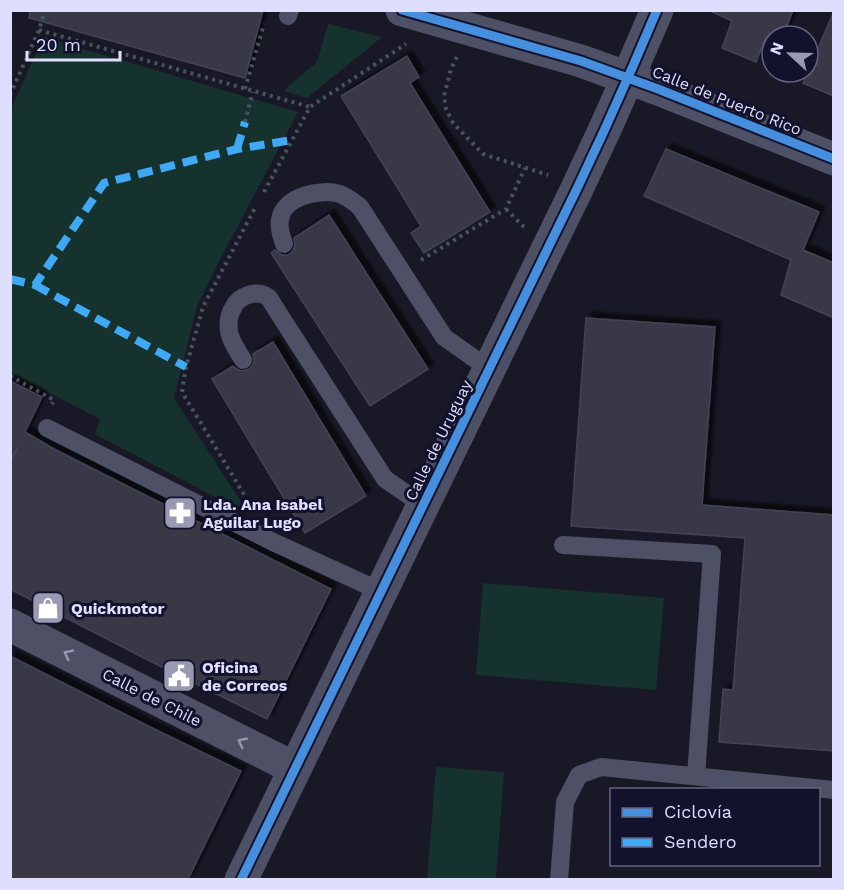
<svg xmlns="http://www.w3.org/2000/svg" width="844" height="890" viewBox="0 0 844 890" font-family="'Work Sans',sans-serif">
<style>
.green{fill:#16322f}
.building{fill:#383747;stroke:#444358;stroke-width:1.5;filter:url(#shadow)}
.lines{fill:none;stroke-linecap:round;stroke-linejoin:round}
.path{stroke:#475460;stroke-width:4;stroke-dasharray:3 4.5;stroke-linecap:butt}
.service{stroke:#4e5066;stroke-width:18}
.minor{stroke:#4e5066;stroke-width:33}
.quiet{stroke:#3fa9f5;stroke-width:8;stroke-dasharray:15 8;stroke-linecap:butt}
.cycleway-casing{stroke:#13122c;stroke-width:13}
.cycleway{stroke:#468fdf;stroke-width:9}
.oneway{stroke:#9698b2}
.labels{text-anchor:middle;stroke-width:6;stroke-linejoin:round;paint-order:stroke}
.street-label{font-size:16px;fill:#dedffe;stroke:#13122c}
.poi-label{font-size:16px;font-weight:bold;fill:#dedffe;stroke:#13122c;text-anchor:start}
</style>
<defs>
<filter id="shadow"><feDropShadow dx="5.5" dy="-5.5" stdDeviation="1.5" flood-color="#0009"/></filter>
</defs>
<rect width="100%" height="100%" fill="#191826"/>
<!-- green -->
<path class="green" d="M328,24l54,13 -75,61 -24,-7 34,-29z
M43,37l255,75 -77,146 -24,48 -23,92 69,107 -5,4 -143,-75 5,-15 -89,-46v-264z
M483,583l181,15 -8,92 -180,-15z
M436,767l68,5 -8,107h-69z"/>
<!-- building -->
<path class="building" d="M30,10h233l-18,68 -216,-60z
M708,10h85l-10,26h-11v2l-6,-2 -10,26 -34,-14 10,-27z
M834,11v85l-31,-13z
M407,56l12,21 -9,6 80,129 -66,41 -13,-20 10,-7 -80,-130z
M666,149l153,63 -16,38 31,13v55l-53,-23 10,-35 -147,-64z
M329,215l99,154 -58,37 -99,-153 4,-3 7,5h6l4,-3 3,-6 -1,-8z
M586,318l129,9 -13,178 132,10v236l-115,-9 4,-53 10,1 12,-152 -174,-12z
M273,342l93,154 -61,37 -93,-154 21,-13 4,3 5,2 7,-2 3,-3 2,-5 -1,-7z
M10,381l32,16 -17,35 29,17 277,140 -64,130 -125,-62 -132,-68v-125l8,-18 -8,15z
M10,656l136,69 95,46 -53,108h-178z"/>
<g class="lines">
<!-- path -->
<path class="path" d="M39,30l271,77
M457,57l-6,12 -7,27 2,13 7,14 30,31 65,21
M245,89l19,-65
M10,95l29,-65 6,-20
M245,122l8,-30
M264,192l46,-85 96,-63
M506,209l18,18
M421,260l85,-51 19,-41
M10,376l44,24 -2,4
M248,501l-66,-109 4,-25 17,-60 53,-101"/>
<!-- service -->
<path class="service" d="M288,16l2,-6
M284,244c-2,-7 -6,-16 -4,-24 3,-24 41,-32 60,-26 7,3 14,8 20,13l84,130 45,32
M243,360c-5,-9 -13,-19 -14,-29 -1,-8 0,-17 4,-23 5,-12 25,-20 36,-10 2,2 3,5 5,8l111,173 38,26
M47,428l226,114 107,49
M563,545l149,9 -16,222
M559,880l6,-78 14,-27 22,-8 233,23"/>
<!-- minor -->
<path class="minor" d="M402,10l179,51 77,28 176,70
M10,625l284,143
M241,880l307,-632c39,-78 75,-157 109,-238"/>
<!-- quiet -->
<path class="quiet" d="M237,149l8,-27
M10,279l25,6 69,-102 133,-34 55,-9
M35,285l151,82"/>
<defs>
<path id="cycleway" d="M402,10l179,51 77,28 176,70
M241,880l307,-632c39,-78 75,-157 109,-238"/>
</defs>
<!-- cycleway casing -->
<use href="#cycleway" class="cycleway-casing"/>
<!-- cycleway -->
<use href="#cycleway" class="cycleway"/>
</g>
<!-- one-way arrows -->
<defs><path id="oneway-chevron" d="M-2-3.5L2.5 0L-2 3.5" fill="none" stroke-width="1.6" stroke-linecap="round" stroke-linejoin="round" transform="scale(1.5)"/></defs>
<g class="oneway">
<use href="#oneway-chevron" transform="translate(68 654) rotate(-153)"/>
<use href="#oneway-chevron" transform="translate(242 742) rotate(-153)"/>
</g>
<!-- icons -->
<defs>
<symbol id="pharmacy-square" viewBox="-11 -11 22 22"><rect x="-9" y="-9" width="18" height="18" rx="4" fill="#9999b2" stroke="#13122c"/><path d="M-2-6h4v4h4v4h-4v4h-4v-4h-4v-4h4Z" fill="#fff"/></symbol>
<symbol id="shop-square" viewBox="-11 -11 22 22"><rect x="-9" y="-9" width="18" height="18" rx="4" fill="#9999b2" stroke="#13122c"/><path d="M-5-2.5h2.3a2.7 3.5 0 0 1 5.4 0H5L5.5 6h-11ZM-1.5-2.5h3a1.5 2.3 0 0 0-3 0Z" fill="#fff"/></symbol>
<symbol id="civic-square" viewBox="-11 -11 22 22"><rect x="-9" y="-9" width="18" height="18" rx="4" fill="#9999b2" stroke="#13122c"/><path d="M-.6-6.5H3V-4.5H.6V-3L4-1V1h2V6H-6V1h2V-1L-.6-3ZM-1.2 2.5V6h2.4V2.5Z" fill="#fff"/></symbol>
</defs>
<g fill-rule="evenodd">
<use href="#pharmacy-square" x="161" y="494" width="38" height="38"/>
<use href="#shop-square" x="29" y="589" width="38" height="38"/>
<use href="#civic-square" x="160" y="657" width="38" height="38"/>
</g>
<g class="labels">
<!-- street labels -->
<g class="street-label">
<text transform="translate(727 100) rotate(22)" y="6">Calle de Puerto Rico</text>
<text transform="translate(438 440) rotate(-64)" y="6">Calle de Uruguay</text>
<text transform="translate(152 697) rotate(27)" y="6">Calle de Chile</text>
</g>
<!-- poi labels -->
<g class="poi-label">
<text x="203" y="510">Lda. Ana Isabel<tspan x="203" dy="18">Aguilar Lugo</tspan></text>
<text x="71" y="614">Quickmotor</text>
<text x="202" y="673">Oficina<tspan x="202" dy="18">de Correos</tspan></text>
</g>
</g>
<!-- border -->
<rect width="844" height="890" fill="none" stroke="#dedffe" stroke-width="24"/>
<!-- legend -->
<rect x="610" y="788" width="210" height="78" fill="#13122c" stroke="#646480" stroke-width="1.5"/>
<rect x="622" y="808" width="30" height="9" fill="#468fdf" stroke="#646480" stroke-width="1.5"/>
<text x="664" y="818" font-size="18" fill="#dedffe">Ciclovía</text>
<rect x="622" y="838" width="30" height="9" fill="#3fa9f5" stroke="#646480" stroke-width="1.5"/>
<text x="664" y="848" font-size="18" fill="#dedffe">Sendero</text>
<!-- north arrow -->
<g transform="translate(790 54) rotate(292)"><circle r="28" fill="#13122c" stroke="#646480" stroke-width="1.5"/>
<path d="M0-4.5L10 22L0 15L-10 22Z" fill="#9999b2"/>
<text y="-9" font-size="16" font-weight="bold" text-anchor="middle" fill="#dedffe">N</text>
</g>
<!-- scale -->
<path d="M27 51v9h93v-9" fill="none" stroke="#dedffe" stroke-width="3"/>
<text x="36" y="51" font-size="18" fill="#dedffe" stroke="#13122c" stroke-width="4.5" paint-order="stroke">20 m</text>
</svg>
